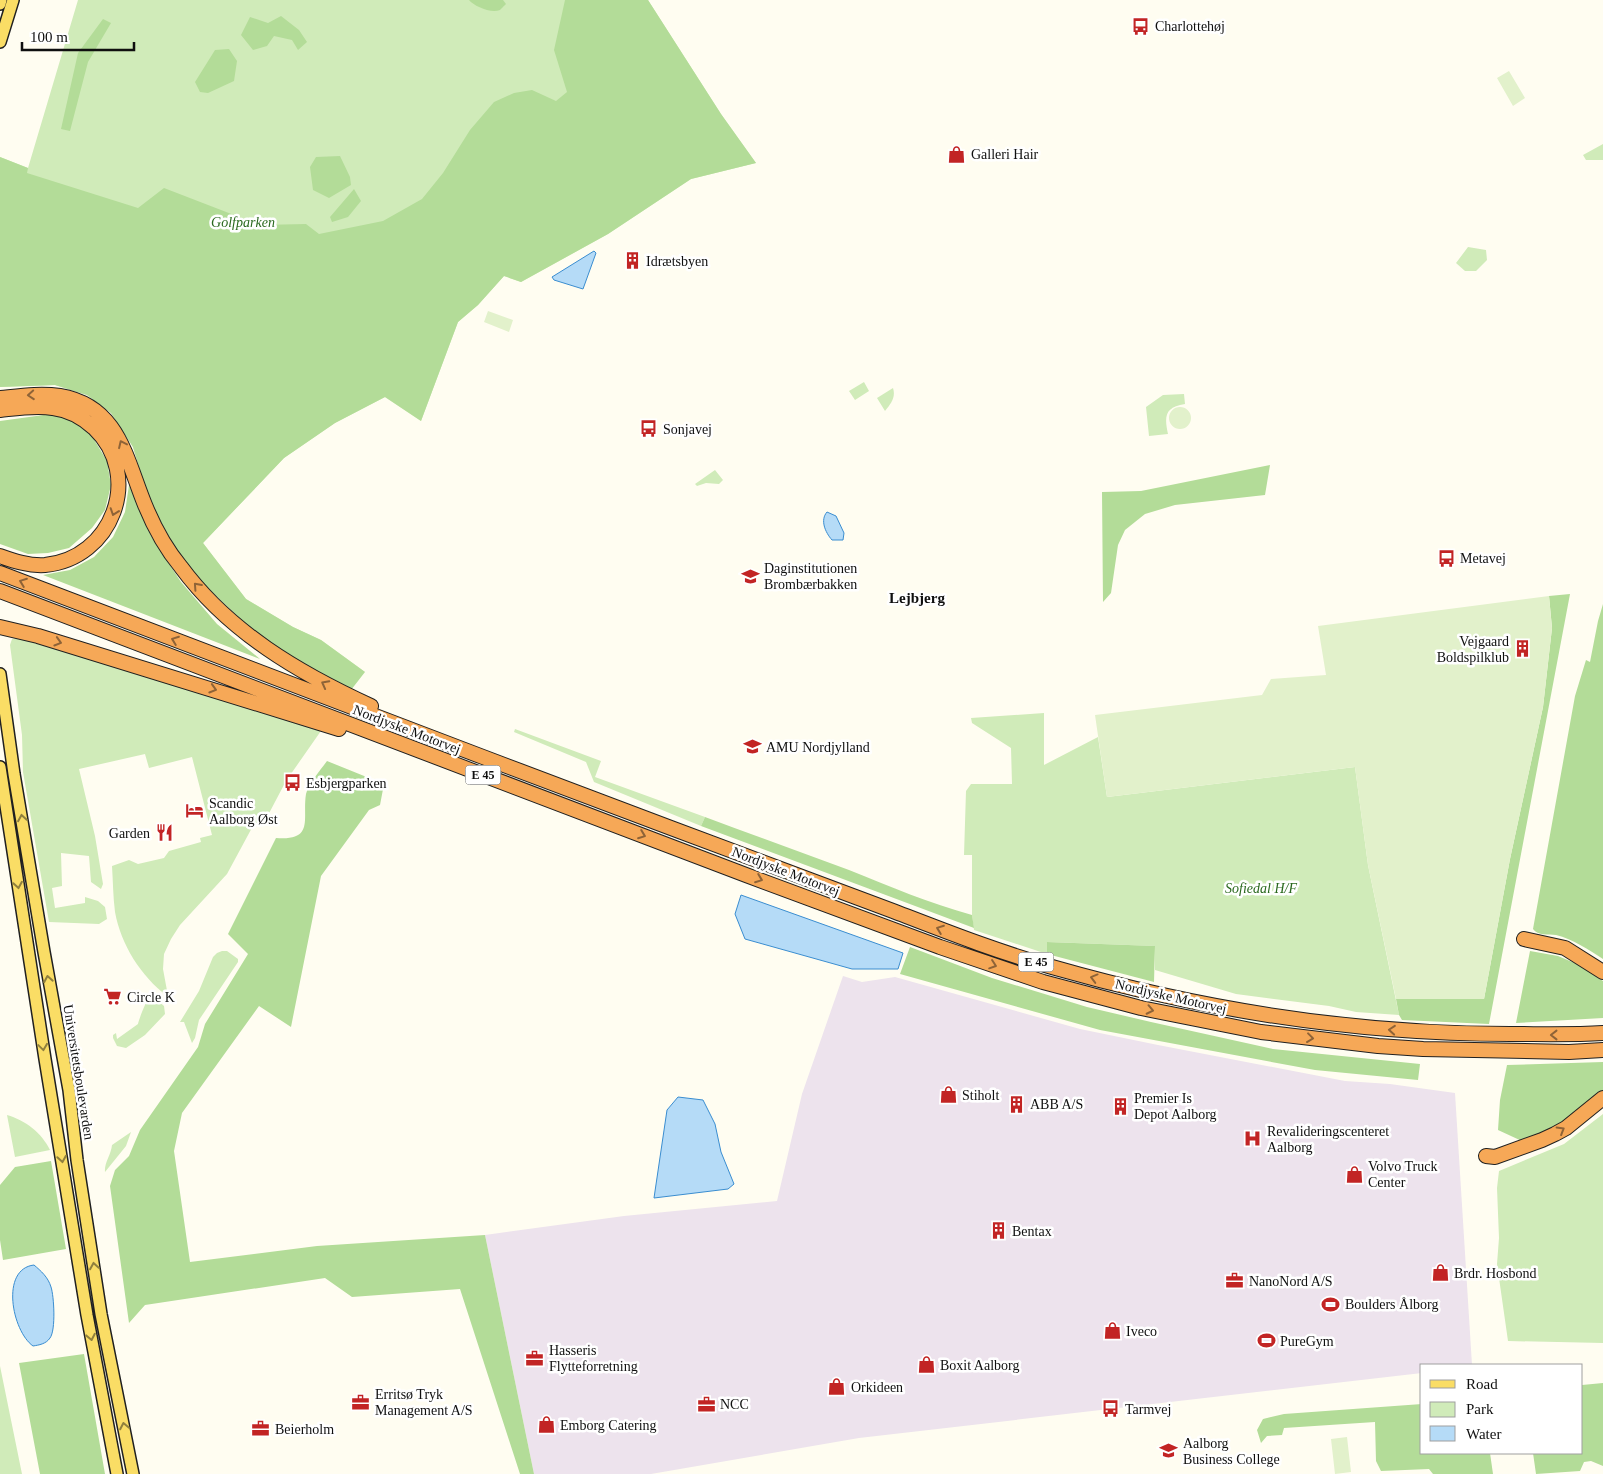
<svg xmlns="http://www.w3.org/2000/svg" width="1603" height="1474" viewBox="0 0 1603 1474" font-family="'Times New Roman',serif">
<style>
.industrial{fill:#ede3ed}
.green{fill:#d0ebb9}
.forest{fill:#b3dc98}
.pitch{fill:#e2f1cb}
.water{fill:#b5dbf7;stroke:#3a8dd0}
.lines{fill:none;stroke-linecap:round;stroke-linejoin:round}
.major-casing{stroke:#202020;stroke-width:14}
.highway-casing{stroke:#202020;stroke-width:16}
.major{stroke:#fadd65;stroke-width:11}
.highway{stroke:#f6a857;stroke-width:14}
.oneway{stroke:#8e6337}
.oneway2{stroke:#90803e}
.labels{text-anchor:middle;stroke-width:5;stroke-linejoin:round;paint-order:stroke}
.shield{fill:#fff;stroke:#575757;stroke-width:1}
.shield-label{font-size:12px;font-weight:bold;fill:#0f0f0f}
.poi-label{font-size:14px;fill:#0f0f0f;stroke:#fff;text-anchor:start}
.park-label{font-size:14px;font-style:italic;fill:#29681d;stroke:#fff}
.street-label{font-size:14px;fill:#0f0f0f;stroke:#fff}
.neighbourhood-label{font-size:15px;font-weight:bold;fill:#0f0f0f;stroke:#fff}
</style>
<rect width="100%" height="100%" fill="#fffdf1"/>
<!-- industrial -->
<path class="industrial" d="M843,976l19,6 33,-5 185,52 78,16 187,36 45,3 65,9 17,272h-50v8l-563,65 -208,36h-117l-49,-239 139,-19 153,-15 25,-107z"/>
<!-- green -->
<path class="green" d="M78,0h570l73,114 35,49 -65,16 -83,55 -87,48 -17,-6 -26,29 -20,17 -37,99 -36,-24 -50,26 -51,35 -81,85 43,56 47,28 28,13 44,32 -64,-9 -50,-34 -45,-43 -57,-86 -16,-53 -22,-34 -24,-18 -32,-10 -55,2v-230l28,11z
M1603,144v16h-17l-3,-5z
M1468,247l18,3 1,10 -11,11h-11l-9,-8z
M864,382l5,9 -14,9 -6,-9z
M893,388c3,9 -2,16 -8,23l-8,-13z
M1184,394l1,10c-20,3 -21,12 -17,30l-19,2 -3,-29 17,-12z
M715,470l8,10 -4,4 -13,-1 -9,3 -2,-2z
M20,638l303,90 -37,53 -20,38 -12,5 -27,50 -47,51 -9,14 -7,15 -1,15 5,27h-1c-26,-20 -46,-51 -52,-84 -2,-15 -2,-31 -3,-46l17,-6 9,4 26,-6 5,-7 32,-9 -1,-4 12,-3 -20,-78 -43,11 -4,-14 -66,15 16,67 8,48 -2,5 -10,-7 -2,-26 -28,-3 1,33 -10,2 3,20 30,-5v-6l13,4 7,6 2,12 -8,5 -50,-2 -26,-150 -1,-37 -12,-90 2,-6z
M1044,713v52l54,-28 9,60 248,-30 13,98 31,150 -43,-3 -27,-6 -93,-12 -81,-24v-24l-107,-4 -1,12 -73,-24 -2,-15v-60h-8l2,-64 5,-7h41l-1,-36 -39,-25 -1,-5z
M515,729l86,32 -6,16 110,40 -4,9 -107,-44 -8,-20 -72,-30z
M222,951h5l11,8v3l-39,58 -4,18 -3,5 -8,-21h-4l19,-31 14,-34 4,-4z
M151,995l13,11 1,8 -20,21 -19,13 -9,-2 -4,-8v-3l3,-2 1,6 21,-15c1,-5 9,-26 13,-29z
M1603,1114v229l-95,-2 -11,-77 2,-26 -2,-50 2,-17 65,-27z
M7,1115c18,5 35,18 43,35l-35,7z
M131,1132l-5,14 -21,26c-1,-9 6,-17 7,-27z
M0,1366l22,108h-22z"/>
<!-- forest -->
<path class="forest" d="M469,0h34l3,4c-1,1 -5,5 -6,6 -9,4 -26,-4 -31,-10z
M565,0h83l73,114 35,49 -65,16 -83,55 -87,48 -17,-6 -26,29 -20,17 -37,99 -36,-24 -50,26 -51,35 -81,85 43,56 47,28 28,13 44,32 -14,18 -50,-27 -50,-34 -45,-43 -28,-33 -29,-53 -16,-53 -22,-34 -24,-18 -32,-10 -55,2v-230l28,11 -1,5 111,35 26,-20 96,37 46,-1 13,10 64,-13 39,-22 21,-26 27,-43 24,-28 20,-9 18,-3 24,11 11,-9 -13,-42z
M281,16l18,14 8,12 -9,8 -6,-10 -18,-4 -7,10 -14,4 -12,-15 9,-18 18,6z
M103,19l8,4 -23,39 -18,69 -9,-2 17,-76z
M229,49l8,12 -3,20 -26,12 -8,-1 -5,-10 20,-32z
M340,156l10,21 1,8 -22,13 -16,-8 -3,-23 6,-10z
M354,189l7,12 -13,16 -16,5 -2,-5z
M51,414l22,7 19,15 15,25 4,24 -6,25 -13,18 -23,20 -21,5 -20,1 -28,-10v-123z
M1270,465l-5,30 -90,10 -30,9 -20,16 -7,15 -7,48 -8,9 -1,-110 39,-1z
M129,485l22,51 30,46 36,42 43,35 -217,-84 27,-5 24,-13 19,-20 12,-25z
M1570,594l-81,430 -87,-4 -3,-5 -3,-16h88l26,-140 33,-152 9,-79 -3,-32z
M1603,604v355c-14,-9 -30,-20 -47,-24 -8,-1 -18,1 -23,-6l42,-233 11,-36 4,2 8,-41z
M327,761l57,23 -4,21 -11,5 -48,66 -30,151 -32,-21 -77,107 -8,38 16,111 127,-16 168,-11 49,239h-14l-60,-185 -108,8 -27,-19 -180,27 -16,18 -19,-137 5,-16 14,-14 11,-26 58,-83 7,-23 43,-70 -20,-20 48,-96c39,3 26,-19 30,-44 2,-9 15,-25 21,-33z
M705,817c48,18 96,35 144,53 42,17 80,33 123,45l2,13 -273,-102z
M1047,942l108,4 -1,36 -107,-28z
M910,947l82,31 95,29 64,15 122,27 147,15 -2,16 -103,-10 -215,-40 -200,-56z
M1530,951l28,5 19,8 26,17v37l-87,5z
M1603,1062v29l-46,37 -33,14 -26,-12 2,-30 7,-35z
M51,1161l15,88 -63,11 -3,-20v-55l15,-18z
M84,1354l21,120h-65l-21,-111z
M1603,1383v83l-12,-5 -7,1 -4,9 -44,3 -3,-21h49v-68z
M1422,1404v49h68l3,21h-60l-4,-5 -48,2 -5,-10 -1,-39 -91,6 -2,7 -15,1 -6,7 -4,-13 6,-11 21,-5z"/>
<!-- pitch -->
<path class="pitch" d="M1509,71l16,27 -12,8 -16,-28z
M488,311l25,9 -4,12 -25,-10z
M1169 418a11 11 0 1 1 22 0a11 11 0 1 1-22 0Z
M1549,596l3,32 -9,79 -33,152 -26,140h-88l-28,-134 -13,-98 -248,30 -12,-82 167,-20 9,-16 55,-4 -8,-49z
M1347,1437l4,35 -16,2 -4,-35z"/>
<!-- water -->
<path class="water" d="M594,251l2,2 -13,36 -29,-9 -2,-3z
M827,512l9,4 8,17 -1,7h-11c-7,-8 -12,-20 -5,-28z
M741,895l162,58 -5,16h-46l-107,-30 -10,-25z
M678,1097l25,3 12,24 6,28 13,32 -6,5 -74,9 13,-88z
M34,1265c7,6 14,12 17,22 3,9 5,43 -1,51 -4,6 -11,7 -17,8 -21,-15 -33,-77 1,-81z"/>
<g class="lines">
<defs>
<path id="major" d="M0,4l1,-4
M0,42l13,-42
M0,674l14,100 30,178 25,138 8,70 24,154 32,160
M0,767l45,292 42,256 30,159"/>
<path id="highway" d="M0,398c20,-2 40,-5 60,-2 59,10 66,63 85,109 9,22 21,44 36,62 48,65 118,106 190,139
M0,410c18,-2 36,-5 53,-2 16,2 30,10 41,20 50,48 18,131 -49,137 -16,1 -31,-4 -45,-9
M0,573c224,85 447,171 671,255 74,28 148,55 222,83 52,20 105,41 159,56 150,43 303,67 458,67 31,0 62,1 93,-1
M0,591l746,284 194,72 103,35 98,26 120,24 117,14 45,3 146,3 34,-2
M0,627l38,9 301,93
M1524,939l41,9 38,24
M1486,1156l9,1 47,-17 13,-6 11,-6 37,-30"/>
</defs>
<!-- major casing -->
<use href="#major" class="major-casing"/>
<!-- highway casing -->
<use href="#highway" class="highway-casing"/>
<!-- major -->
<use href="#major" class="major"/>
<!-- highway -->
<use href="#highway" class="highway"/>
</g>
<!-- one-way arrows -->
<defs><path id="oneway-chevron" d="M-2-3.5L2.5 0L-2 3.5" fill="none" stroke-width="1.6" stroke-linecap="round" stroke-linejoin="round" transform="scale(1.25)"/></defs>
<g class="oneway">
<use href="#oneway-chevron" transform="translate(31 395) rotate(176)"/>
<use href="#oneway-chevron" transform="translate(122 444) rotate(-115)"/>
<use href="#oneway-chevron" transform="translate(114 512) rotate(109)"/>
<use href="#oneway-chevron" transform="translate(23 582) rotate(-159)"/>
<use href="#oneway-chevron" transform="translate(197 586) rotate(-132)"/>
<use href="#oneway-chevron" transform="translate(175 640) rotate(-159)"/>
<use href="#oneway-chevron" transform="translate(58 642) rotate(17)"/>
<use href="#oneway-chevron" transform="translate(325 684) rotate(-152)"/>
<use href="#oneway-chevron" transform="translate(213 689) rotate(17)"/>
<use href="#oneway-chevron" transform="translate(642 835) rotate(21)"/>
<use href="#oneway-chevron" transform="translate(759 879) rotate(21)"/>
<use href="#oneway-chevron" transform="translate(940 929) rotate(-159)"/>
<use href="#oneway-chevron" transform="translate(993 965) rotate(19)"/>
<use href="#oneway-chevron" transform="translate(1094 978) rotate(-165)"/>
<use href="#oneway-chevron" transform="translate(1150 1010) rotate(12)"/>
<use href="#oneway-chevron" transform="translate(1392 1030) rotate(-175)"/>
<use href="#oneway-chevron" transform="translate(1554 1035) rotate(-180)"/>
<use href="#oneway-chevron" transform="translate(1310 1038) rotate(7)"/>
<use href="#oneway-chevron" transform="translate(1561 1130) rotate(-31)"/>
</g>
<g class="oneway2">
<use href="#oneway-chevron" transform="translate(22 818) rotate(-99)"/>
<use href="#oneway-chevron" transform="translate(18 885) rotate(81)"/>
<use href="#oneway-chevron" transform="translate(48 979) rotate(-100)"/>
<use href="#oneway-chevron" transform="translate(43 1047) rotate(82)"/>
<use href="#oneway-chevron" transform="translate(62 1159) rotate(81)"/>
<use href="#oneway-chevron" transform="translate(94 1266) rotate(-99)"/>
<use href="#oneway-chevron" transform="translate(91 1337) rotate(79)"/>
<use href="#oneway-chevron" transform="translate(124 1426) rotate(-101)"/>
</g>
<!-- icons -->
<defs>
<symbol id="bus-bare" viewBox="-9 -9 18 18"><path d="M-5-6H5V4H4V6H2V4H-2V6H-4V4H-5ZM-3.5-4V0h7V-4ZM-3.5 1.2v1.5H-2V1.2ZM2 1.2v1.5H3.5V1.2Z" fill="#c22424" stroke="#fff" stroke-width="2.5" paint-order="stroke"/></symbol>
<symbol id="shop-bare" viewBox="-9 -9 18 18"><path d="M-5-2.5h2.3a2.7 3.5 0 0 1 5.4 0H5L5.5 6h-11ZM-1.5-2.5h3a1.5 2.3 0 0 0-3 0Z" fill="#c22424" stroke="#fff" stroke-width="2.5" paint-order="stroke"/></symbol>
<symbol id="building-bare" viewBox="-9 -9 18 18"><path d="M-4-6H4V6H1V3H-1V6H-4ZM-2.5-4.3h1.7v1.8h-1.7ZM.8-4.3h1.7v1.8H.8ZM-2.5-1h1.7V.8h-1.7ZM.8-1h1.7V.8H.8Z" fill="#c22424" stroke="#fff" stroke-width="2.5" paint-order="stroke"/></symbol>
<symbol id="school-bare" viewBox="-9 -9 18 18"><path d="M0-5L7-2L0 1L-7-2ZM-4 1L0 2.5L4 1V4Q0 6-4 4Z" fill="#c22424" stroke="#fff" stroke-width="2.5" paint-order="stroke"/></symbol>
<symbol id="hotel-bare" viewBox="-9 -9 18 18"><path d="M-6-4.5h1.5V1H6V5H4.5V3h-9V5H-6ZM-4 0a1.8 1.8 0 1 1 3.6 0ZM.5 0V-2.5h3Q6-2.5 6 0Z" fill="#c22424" stroke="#fff" stroke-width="2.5" paint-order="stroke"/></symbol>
<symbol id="restaurant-bare" viewBox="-9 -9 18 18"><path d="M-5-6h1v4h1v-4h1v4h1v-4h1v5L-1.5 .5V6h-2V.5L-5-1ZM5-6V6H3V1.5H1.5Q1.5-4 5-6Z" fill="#c22424" stroke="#fff" stroke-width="2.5" paint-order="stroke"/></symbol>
<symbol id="supermarket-bare" viewBox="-9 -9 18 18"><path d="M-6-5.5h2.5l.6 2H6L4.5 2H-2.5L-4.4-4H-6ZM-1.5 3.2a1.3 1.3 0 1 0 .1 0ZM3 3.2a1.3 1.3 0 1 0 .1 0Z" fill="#c22424" stroke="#fff" stroke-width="2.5" paint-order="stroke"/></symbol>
<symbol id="hospital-bare" viewBox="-9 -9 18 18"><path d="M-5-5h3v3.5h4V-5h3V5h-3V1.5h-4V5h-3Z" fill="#c22424" stroke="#fff" stroke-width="2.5" paint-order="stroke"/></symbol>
<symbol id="office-bare" viewBox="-9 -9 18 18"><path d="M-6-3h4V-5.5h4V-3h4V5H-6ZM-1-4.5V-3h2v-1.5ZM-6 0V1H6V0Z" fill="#c22424" stroke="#fff" stroke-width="2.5" paint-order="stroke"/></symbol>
<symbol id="stadium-bare" viewBox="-9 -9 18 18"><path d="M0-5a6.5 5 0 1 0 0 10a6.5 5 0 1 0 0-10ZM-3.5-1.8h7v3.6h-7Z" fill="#c22424" stroke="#fff" stroke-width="2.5" paint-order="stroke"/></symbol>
</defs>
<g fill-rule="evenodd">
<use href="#bus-bare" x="1128" y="14" width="25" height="25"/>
<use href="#shop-bare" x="944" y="142" width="25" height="25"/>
<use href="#building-bare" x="620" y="248" width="25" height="25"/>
<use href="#bus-bare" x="636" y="416" width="25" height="25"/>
<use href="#bus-bare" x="1434" y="546" width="25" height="25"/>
<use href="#school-bare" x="738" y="564" width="25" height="25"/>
<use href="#building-bare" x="1510" y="636" width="25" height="25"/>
<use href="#school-bare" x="740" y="734" width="25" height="25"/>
<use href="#bus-bare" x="280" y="770" width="25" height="25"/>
<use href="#hotel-bare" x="182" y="798" width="25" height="25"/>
<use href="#restaurant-bare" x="152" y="820" width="25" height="25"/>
<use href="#supermarket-bare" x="100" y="984" width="25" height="25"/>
<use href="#shop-bare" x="936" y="1082" width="25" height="25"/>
<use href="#building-bare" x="1004" y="1092" width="25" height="25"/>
<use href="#building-bare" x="1108" y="1094" width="25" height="25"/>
<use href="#hospital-bare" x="1240" y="1126" width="25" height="25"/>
<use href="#shop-bare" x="1342" y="1162" width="25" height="25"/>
<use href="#building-bare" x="986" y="1218" width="25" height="25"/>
<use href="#shop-bare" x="1428" y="1260" width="25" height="25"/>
<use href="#office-bare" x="1222" y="1268" width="25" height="25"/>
<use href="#stadium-bare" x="1318" y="1292" width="25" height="25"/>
<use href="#shop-bare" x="1100" y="1318" width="25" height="25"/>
<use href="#stadium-bare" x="1254" y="1328" width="25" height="25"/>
<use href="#office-bare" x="522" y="1346" width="25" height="25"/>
<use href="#shop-bare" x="914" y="1352" width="25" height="25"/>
<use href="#shop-bare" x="824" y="1374" width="25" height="25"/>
<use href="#office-bare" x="348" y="1390" width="25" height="25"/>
<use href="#office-bare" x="694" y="1392" width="25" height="25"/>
<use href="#bus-bare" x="1098" y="1396" width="25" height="25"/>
<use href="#shop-bare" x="534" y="1412" width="25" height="25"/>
<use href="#office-bare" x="248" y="1416" width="25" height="25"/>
<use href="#school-bare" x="1156" y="1438" width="25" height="25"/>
</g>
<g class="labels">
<!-- shield labels -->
<g class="shield">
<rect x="465.5" y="765.5" width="35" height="19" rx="4"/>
<rect x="1018.5" y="952.5" width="35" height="19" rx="4"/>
</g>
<g class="shield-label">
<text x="483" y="779">E 45</text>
<text x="1036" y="966">E 45</text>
</g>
<!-- poi labels -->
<g class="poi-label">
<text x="1155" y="31">Charlottehøj</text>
<text x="971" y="159">Galleri Hair</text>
<text x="646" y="266">Idrætsbyen</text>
<text x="663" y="434">Sonjavej</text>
<text x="1460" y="563">Metavej</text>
<text x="764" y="573">Daginstitutionen<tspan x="764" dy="16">Brombærbakken</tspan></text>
<text x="1509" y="646" text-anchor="end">Vejgaard<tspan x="1509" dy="16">Boldspilklub</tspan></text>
<text x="766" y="752">AMU Nordjylland</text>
<text x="306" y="788">Esbjergparken</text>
<text x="209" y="808">Scandic<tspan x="209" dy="16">Aalborg Øst</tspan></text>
<text x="150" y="838" text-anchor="end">Garden</text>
<text x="127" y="1002">Circle K</text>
<text x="962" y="1100">Stiholt</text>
<text x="1134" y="1103">Premier Is<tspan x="1134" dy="16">Depot Aalborg</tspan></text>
<text x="1030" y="1109">ABB A/S</text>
<text x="1267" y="1136">Revalideringscenteret<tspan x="1267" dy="16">Aalborg</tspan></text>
<text x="1368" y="1171">Volvo Truck<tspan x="1368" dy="16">Center</tspan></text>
<text x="1012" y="1236">Bentax</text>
<text x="1454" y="1278">Brdr. Hosbond</text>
<text x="1249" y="1286">NanoNord A/S</text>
<text x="1345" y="1309">Boulders Ålborg</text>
<text x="1126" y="1336">Iveco</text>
<text x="1280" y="1346">PureGym</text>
<text x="549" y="1355">Hasseris<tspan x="549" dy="16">Flytteforretning</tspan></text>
<text x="940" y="1370">Boxit Aalborg</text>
<text x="851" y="1392">Orkideen</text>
<text x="375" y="1399">Erritsø Tryk<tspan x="375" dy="16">Management A/S</tspan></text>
<text x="720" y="1409">NCC</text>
<text x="1125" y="1414">Tarmvej</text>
<text x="560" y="1430">Emborg Catering</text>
<text x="275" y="1434">Beierholm</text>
<text x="1183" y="1448">Aalborg<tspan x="1183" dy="16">Business College</tspan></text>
</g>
<!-- park labels -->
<g class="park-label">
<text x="243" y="227">Golfparken</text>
<text x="1261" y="893">Sofiedal H/F</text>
</g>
<!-- street labels -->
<g class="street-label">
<text transform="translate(407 729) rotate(21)" y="5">Nordjyske Motorvej</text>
<text transform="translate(786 871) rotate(21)" y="5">Nordjyske Motorvej</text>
<text transform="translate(1171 996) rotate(13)" y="5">Nordjyske Motorvej</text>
<text transform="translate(79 1072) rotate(81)" y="5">Universitetsboulevarden</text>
</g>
<!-- neighbourhood labels -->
<g class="neighbourhood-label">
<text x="917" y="603">Lejbjerg</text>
</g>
</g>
<!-- legend -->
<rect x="1420" y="1364" width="162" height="90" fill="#ffffff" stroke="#9f9f9f"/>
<rect x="1430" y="1380" width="25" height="8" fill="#fadd65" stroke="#9f9f9f"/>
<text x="1466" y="1389" font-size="15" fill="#0f0f0f">Road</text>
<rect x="1430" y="1402" width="25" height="15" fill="#d0ebb9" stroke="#9f9f9f"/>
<text x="1466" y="1414" font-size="15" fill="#0f0f0f">Park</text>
<rect x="1430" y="1426" width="25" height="15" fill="#b5dbf7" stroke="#9f9f9f"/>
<text x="1466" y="1439" font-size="15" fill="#0f0f0f">Water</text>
<!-- scale -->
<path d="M22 42v8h112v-8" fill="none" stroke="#0f0f0f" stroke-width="2.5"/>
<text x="30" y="42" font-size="15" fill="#0f0f0f" stroke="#ffffff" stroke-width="4" paint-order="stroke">100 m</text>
</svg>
